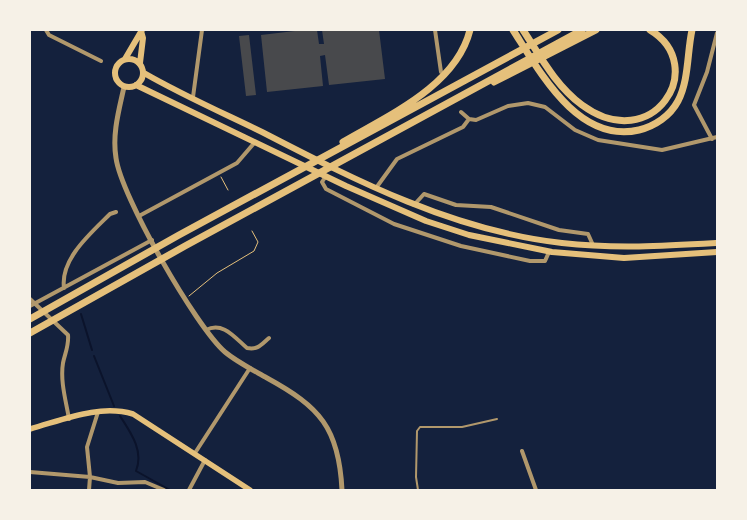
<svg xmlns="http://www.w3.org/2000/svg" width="747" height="520" viewBox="0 0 747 520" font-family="Helvetica,sans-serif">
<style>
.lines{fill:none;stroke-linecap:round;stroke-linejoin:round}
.stream{stroke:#0b132b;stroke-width:2}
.building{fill:#48494c}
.path{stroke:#e5c07b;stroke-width:1}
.service{stroke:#b1986c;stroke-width:2}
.minor{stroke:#b1986c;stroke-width:4}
.tertiary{stroke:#b1986c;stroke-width:5}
.secondary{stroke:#e5c07b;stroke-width:5.5}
.primary{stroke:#e5c07b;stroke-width:6}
.motorway{stroke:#e5c07b;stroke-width:7}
</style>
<rect width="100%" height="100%" fill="#14213d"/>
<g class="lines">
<!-- stream -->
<path class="stream" d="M81,314l11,36
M94,356l20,50
M120,416c11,17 24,35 16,55l34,19"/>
</g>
<!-- building -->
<path class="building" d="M303,30h14l2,14h5l-2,-14h57l6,49 -56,6 -4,-30 -5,1 3,30 -56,6 -6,-57z
M249,35l7,60 -10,1 -7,-60z"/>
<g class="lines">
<!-- path -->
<path class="path" d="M221,177l7,13
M189,296l28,-23 37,-22 4,-9 -6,-11"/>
<!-- service -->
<path class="service" d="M418,490l-2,-13 1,-46 3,-4h42l35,-8"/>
<!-- minor -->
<path class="minor" d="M46,30l3,5 52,26
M435,30l6,42
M193,97l9,-67
M461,112l8,7 7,1 32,-14 20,-3 17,4 30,23 23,10 64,10 55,-13
M712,139l-18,-34 13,-33 10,-39
M326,176l-4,6 4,7 68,35 67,22 69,15h15l4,-9
M376,188l21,-29 66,-32 6,-8
M414,205l10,-11 32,11 35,2 68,23 29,4 5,11
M139,216l98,-53 18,-21
M64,288c-4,-29 27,-55 46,-74l6,-2
M30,299l38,36c1,11 -3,18 -5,28 -3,18 3,38 6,56
M30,306l122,-66
M206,330c17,-9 29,8 41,18 11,2 14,-3 22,-10
M522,451l14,39
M195,453l55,-85
M30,472l60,5 28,6 27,-1 19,8
M89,490l1,-13 -3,-30 11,-35
M189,490l16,-30"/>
<!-- tertiary -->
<path class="tertiary" d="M124,87c-5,23 -12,47 -8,71 5,38 80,169 109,194 12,10 28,18 42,26 53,29 72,50 75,112"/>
<!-- secondary -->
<path class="secondary" d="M30,429c33,-9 69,-25 103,-15l117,76"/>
<!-- primary -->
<path class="primary" d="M115 73a14 14 0 1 1 28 0a14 14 0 1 1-28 0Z
M125,59l17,-29
M140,63l3,-25 -2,-7
M144,73c38,22 79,40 118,59 95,49 192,99 300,111 52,6 103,3 155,0
M136,85l210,101 80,35 43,14 83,17 72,6 93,-6"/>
<!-- motorway -->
<path class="motorway" d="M513,30c27,42 65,114 126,100 16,-4 31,-14 39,-29 11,-21 9,-48 14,-71
M523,30c17,26 33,56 59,75 71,52 128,-39 68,-75
M494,82l102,-52
M343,142c46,-27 113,-56 127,-112
M30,319l149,-84 379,-205
M30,333l155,-87 397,-216"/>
</g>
<!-- border -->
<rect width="747" height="520" fill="none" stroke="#f6f1e7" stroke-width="62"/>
</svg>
